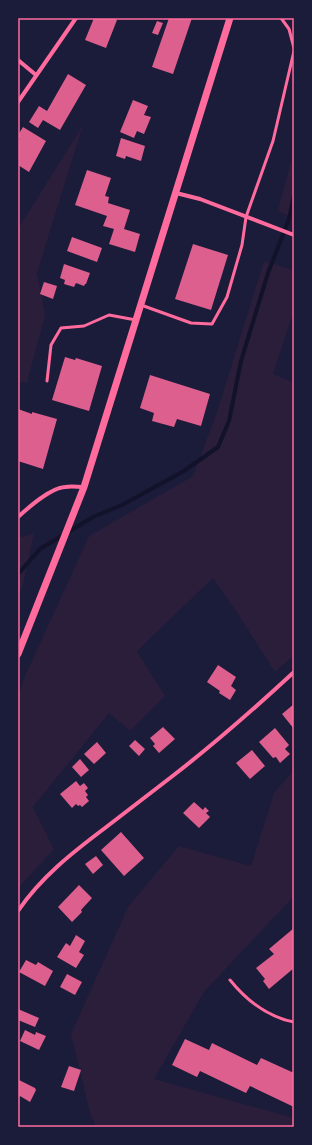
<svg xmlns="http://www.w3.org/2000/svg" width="312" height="1145" viewBox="0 0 312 1145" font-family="'DejaVu Sans',sans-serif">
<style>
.green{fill:#2a1e3b}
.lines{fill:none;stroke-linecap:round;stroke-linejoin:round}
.stream{stroke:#12122b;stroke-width:4}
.building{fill:#dd5f8e}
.service{stroke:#ff6b9d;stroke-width:3}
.minor{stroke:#ff6b9d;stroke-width:4}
.tertiary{stroke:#ff6b9d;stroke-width:7}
.neatline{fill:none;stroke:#ff6b9d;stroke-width:1.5}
</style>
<rect width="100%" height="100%" fill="#1b1b3a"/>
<!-- green -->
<path class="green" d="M83,125l-46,148 8,42 -18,68 -9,-1v-153z
M294,149v70l-16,-8z
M264,261l30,9v40l-21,64 21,9v272l-19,17 -39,-61 -23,-33 -76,73 28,45 -35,35 -21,-18 -76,94 21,42 -36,39v-191l7,-21 64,-140 104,-60 24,-64z
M34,533l-12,56 -4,5v-56z
M294,770v126l-90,96 -50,87 140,39v9h-198l-6,-14 -19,-79 57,-127 51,-61 72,20 23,-73z"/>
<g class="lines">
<!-- stream -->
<path class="stream" d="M18,574l22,-25 53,-32 29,-12 62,-34 34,-24 11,-26 12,-60 27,-88 21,-54 5,-24"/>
</g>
<!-- building -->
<path class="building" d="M94,18h19l4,2 -11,28 -21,-8z
M169,18h23l-19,56 -21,-7z
M157,21l6,2 -5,12 -6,-2z
M68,74l18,11 -26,45 -17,-10 -5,8 -9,-6 10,-16 8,5z
M133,100l15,6 -4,9 7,2 -7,17 -7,-3 -3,7 -14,-6z
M23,127l23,14 -17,31 -11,-7v-22l2,-4 -2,-2v-2z
M121,138l24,8 -4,15 -15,-5 -1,3 -9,-3z
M87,170l24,8 -6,18 4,1 -1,6 22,7 -6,19 16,5 -5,18 -26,-8 5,-15 -11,-3 4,-10 -32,-11z
M72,237l30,11 -5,14 -30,-11z
M193,244l35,11 -17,55 -36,-11z
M64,264l26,9 -4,11h-1l-1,2 -8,-3 -2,4 -10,-3 1,-4 -5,-2z
M44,282l13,4 -4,13 -13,-5z
M65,357l10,3 1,-2 26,8 -13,45 -37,-11z
M150,375l60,19 -9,32 -24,-7 -3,8 -22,-6 2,-8 -14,-5z
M18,409l14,5v-2l25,7 -14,50 -25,-8z
M218,665l18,12 -5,9 5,4 -6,10 -11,-7 1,-2 -13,-9z
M294,704v25l-12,-15z
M163,727l12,12 -16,14 -6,-7 2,-2 -5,-6z
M275,728l14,17 -4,4 5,5 -10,9 -4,-6 -3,1 -14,-16z
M135,740l10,9 -6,7 -10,-10z
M97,742l9,11 -12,11 -10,-10z
M252,750l13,16 -15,13 -14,-16z
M80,759l9,11 -8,7 -9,-10z
M76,781l4,5 4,-3 4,5 -3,3 3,4 -2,2 3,4 -7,6 -2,-2 -2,1 -2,-2 -4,4 -12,-14z
M194,802l9,8 2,-3 4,4 -3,2 4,4 -11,11 -16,-15z
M121,832l23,26 -20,18 -23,-26z
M96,856l7,9 -10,9 -8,-10z
M79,885l13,13 -11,12 1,2 -10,10 -14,-15z
M294,928v40l-25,21 -6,-8 2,-2 -9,-11 18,-14 -5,-5z
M76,935l9,6 -6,11 5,3 -8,13 -19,-11 9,-14 4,3z
M26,960l10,5 2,-3 15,9 -8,15 -26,-14z
M67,974l15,8 -7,13 -15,-8z
M18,1009l21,9 -4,9 -17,-7z
M25,1030l10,5 1,-3 10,4 -7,14 -19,-9z
M185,1039l24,11 3,-7 45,22 4,-7 33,15v34l-44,-21 -4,7 -46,-22 -3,6 -25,-12z
M69,1066l12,4 -7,21 -13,-4z
M19,1080l16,8 1,2 -6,12 -10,-6 -2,4v-18z"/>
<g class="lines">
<!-- service -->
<path class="service" d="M281,18l8,11 5,19
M141,305l50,18 21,1 15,-27 15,-52 4,-28 27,-76 21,-90
M47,381l4,-36 10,-17 23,-2 25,-11 27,5
M230,980c17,21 37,37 64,42"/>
<!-- minor -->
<path class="minor" d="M18,60l18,15
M18,102l58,-84
M176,193l24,6 94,36
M18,517c11,-10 32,-29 47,-30 6,-1 13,0 19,0
M18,911c23,-34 55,-59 87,-83 22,-17 43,-33 65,-50 43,-33 84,-69 124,-106"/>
<!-- tertiary -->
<path class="tertiary" d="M18,654l66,-167 146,-469"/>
</g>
<!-- border -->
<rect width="312" height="1145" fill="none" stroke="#1b1b3a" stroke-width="38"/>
<rect x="19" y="19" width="274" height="1107" class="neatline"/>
</svg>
